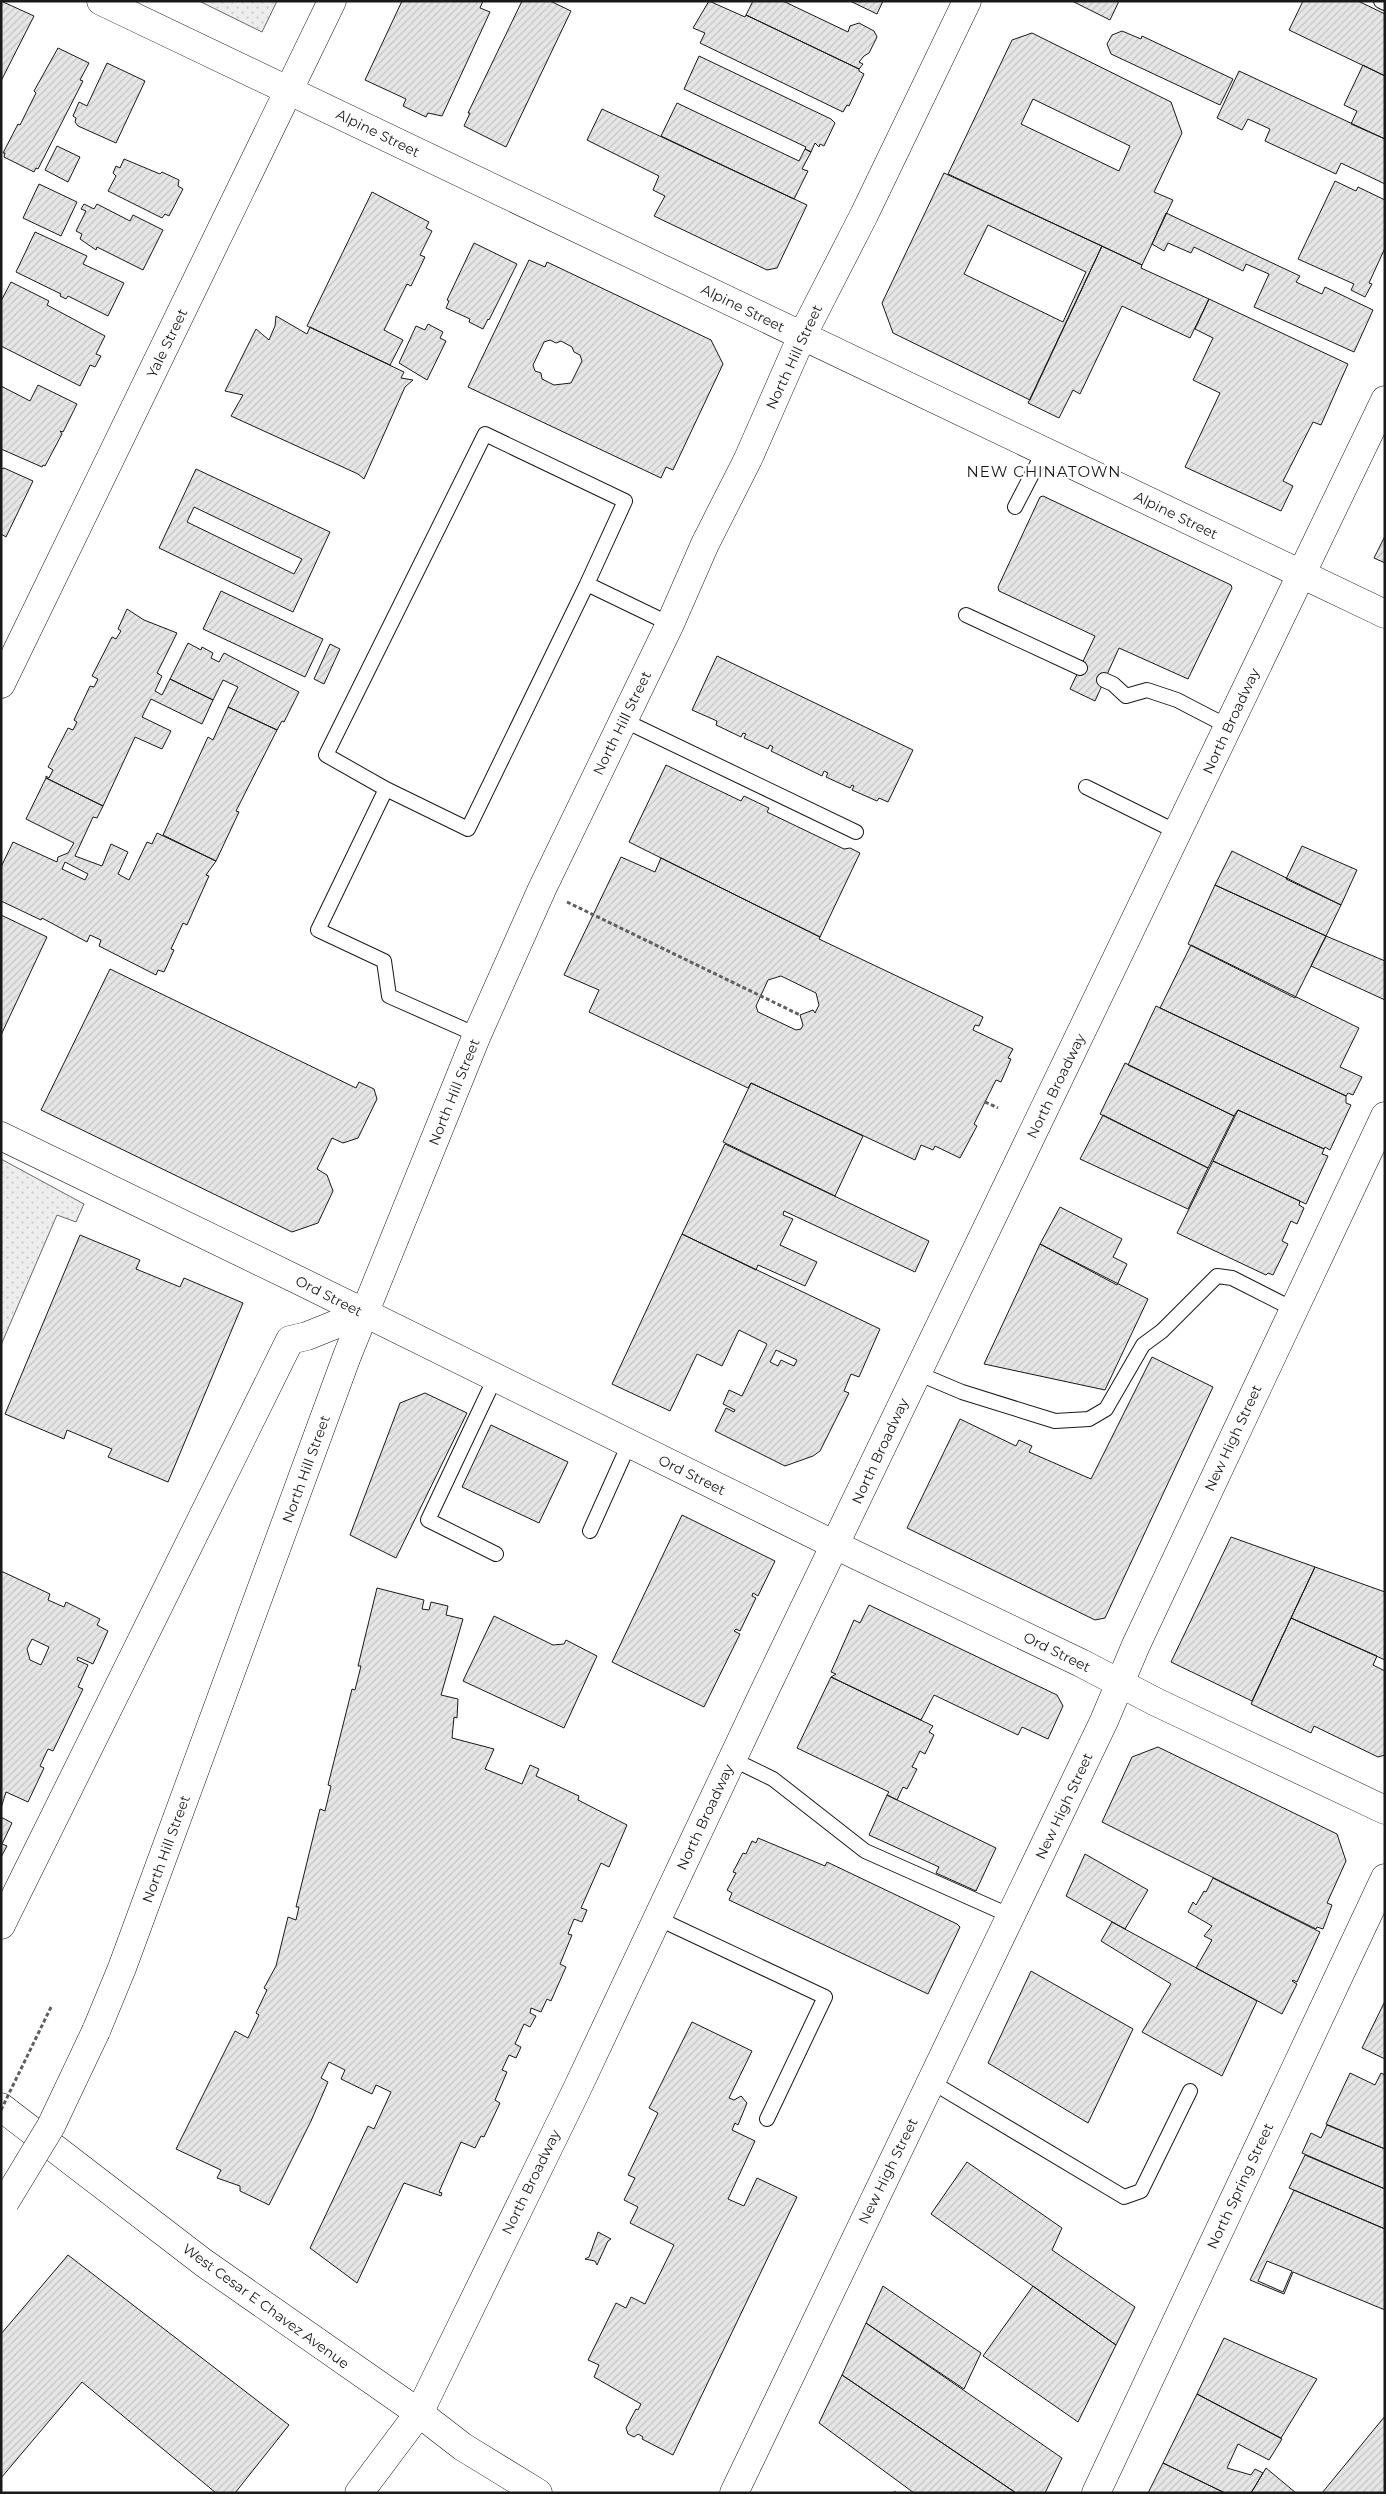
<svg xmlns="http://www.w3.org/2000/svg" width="1386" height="2494" viewBox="0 0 1386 2494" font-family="Montserrat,sans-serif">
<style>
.park{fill:url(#park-dots);stroke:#6a6a6a}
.building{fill:url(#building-hatch);stroke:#1a1a1a;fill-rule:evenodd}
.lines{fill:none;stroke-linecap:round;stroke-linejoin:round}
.lane-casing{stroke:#1a1a1a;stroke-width:16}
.street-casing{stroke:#1a1a1a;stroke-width:29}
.secondary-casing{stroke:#1a1a1a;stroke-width:29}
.primary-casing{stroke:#1a1a1a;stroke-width:29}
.path{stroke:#5f5f5f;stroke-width:3;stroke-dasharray:4 2.5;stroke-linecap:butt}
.lane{stroke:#fff;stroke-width:14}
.street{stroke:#fff;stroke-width:28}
.secondary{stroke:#fff;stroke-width:28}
.primary{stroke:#fff;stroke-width:28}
.secondary-bridge-casing{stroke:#1a1a1a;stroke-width:29;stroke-linecap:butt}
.path-bridge{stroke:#5f5f5f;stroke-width:3;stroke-dasharray:4 2.5;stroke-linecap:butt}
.secondary-bridge{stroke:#fff;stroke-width:28}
.labels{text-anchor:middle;stroke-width:4;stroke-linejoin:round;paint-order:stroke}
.street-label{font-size:14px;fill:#1a1a1a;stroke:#fff}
.neighbourhood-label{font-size:15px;letter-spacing:1px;fill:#1a1a1a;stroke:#fff}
</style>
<defs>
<pattern id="park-dots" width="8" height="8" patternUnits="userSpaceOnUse" patternTransform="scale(1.25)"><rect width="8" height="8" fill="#ededed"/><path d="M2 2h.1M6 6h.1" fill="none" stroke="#cbcbcb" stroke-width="1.8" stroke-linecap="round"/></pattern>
<pattern id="building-hatch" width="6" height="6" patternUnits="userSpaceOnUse" patternTransform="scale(1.25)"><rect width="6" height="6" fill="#e6e6e6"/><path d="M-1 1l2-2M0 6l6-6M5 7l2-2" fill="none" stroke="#c5c5c5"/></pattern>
</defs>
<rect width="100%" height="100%" fill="#fff"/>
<!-- park -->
<path class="park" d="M199,1h78l-15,31z
M1,1159l83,45 -8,18 -19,-7 -56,130z"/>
<!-- building -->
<path class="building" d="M1,1l33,15 -33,65z
M402,1h81l-3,7 10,4 -48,104 -14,-3 -2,4 -23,-11 3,-7 -41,-19z
M522,1h28l21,10 -65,136 -42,-21 6,-13h-2z
M709,1l36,16 1,-2 113,54v2l5,3 -15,32 -2,-1 -4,7 -143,-69 5,-10 -12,-5z
M753,1h30l65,31 2,-6 9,-3 15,8 3,6 -8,16 -5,3 -5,6 4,2 -4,5 -113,-54z
M850,1h33l-6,13z
M1072,1h47l-9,19z
M1303,1h55l27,13v62l-96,-46z
M1122,31l19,8 1,-3 91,43 -13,26 -109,-51 -4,-10 5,-9z
M1032,33l139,69 11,31 -28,59 19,8 -31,65 -194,-91 64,-134zM1033,99l97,47 -11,25 -98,-47z
M58,48l31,15 -9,17 3,1 -45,88 -2,-1 -2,4 -30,-15 1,-4h-2l15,-29 2,1 16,-32 -2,-2z
M699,56l132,63 4,4 -11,23 -4,-2 -1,3 -4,-4 -4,9 -6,-3 1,-2 -122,-58z
M107,63l38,18 -29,62 -38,-17 -3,-4 1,-4 -3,-2 6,-14 8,4z
M1363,65l22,11v63l-34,-15 6,-13 -13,-6z
M1239,71l146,68v45l-44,-21 -5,11 -71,-33 5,-12 -22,-10 -6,11 -25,-12z
M677,103l122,58 6,-12 6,3 -9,17 6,2 -14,28 -133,-63z
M602,109l205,96 -30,63 -10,2 -113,-54 11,-20 -12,-6 6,-14 -72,-36z
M57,146l23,11 -12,25 -23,-12z
M124,159l36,15 2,-2 17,8 -1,6 5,3 -14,27 -4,-2 -3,4 -54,-27 8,-15 -3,-3 3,-7 4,2z
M944,173l158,73 -72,154 -137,-67 -11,-30zM988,225l98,47 -23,50 -99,-48z
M1335,181l21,10 2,-4 27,13v48l-16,35 3,1 -7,13 -14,-7 3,-6 -56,-25z
M39,184l38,18 -16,34 -38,-18z
M372,192l57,30 -3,6 6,3 -12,24 5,2 -14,29 -4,-2 -23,46 19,10 -13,25 -83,-39z
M84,204l10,5 3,-5 33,17 3,-6 30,15 -20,40 -46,-23 -1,3 -16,-11 2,-5 -6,-3 10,-20 -5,-2z
M1166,213l134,63 -4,6 26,12 3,-7 48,23 -19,42 -100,-45 15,-33 -23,-10 -3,7 -49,-24 -3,6 -23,-10 -4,8 -12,-7z
M35,232l52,24 -4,8 41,19 -16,33 -40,-20 -2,3 -6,-3 1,-2 -45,-22z
M474,243l43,21 -28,56 -1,-1 -5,10 -14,-7 1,-3 -24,-11 3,-7 -2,-1z
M1102,246l40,19 -1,3 68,31 -19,39 -68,-32 -42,88 -7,-4 -14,28 -31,-15z
M529,260l16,7 2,-5 164,78 12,24 -50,106 -7,-3 -5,11 -193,-91zM550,340l6,3 5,-2 11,6 2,5 6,3 2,6 -11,22 -17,2 -12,-6 -1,-6 -6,-2 -2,-6 11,-23z
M11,282l38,19 -2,4 58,31 -9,18 5,2 -6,11 -5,-2 -10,21 -79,-40v-45z
M1209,299l139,65 -27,61 -8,-3 -30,59 10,5 -12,25 -96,-44 35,-74 -27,-13 20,-42 -18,-9z
M276,316l31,18 3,-7 94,45 -3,6 12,2 -8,7 -41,92 -6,-5 -127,-58 12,-21 -18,-4 31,-62 13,11 6,-14z
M428,324l15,8 -3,6 6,3 -19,39 -28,-17 17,-37 9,4z
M38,385l39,19 -14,28 -3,-1 2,3 -17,32 -2,-1 -1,2 -41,-18v-63l29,15z
M4,468l29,13 -27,56 -5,-3v-65z
M196,469l134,63 -37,80 -134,-64zM194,507l108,52 -8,15 -107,-52z
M1043,496l188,89 1,3 -44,91 -69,-31 -24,53 -25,-12 25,-53 -96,-45 -1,-4 42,-90z
M1385,536v27l-11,-5z
M221,591l102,48 -18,38 -102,-48z
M127,609l17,11 33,13 -20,40 5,3 -7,15 7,4 8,-16 43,21 -11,24 -51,-25 -9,18 29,14 -9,18 -27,-12 -32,69 -57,-28v-2l3,2 4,-8 -5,-3 20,-39 5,2 4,-8 -3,-2 16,-34 4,1 4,-8 -6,-3 20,-39 4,2 5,-8 -3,-2z
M188,643l13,7 1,-3 11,6 -2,5 8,4 5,-9 75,39 -15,30 -2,-1 -5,9 -49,-23 10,-20 -15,-7 -10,20 -43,-21z
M330,644l10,5 -16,35 -10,-5z
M717,656l196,94 -25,52 -9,-4 -2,3 -25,-11 2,-4 -2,-1 -2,3 -24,-11 2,-4 -4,-2 -2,5 -51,-25 2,-4 -3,-2 -2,4 -24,-11 2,-4 -3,-1 -2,4 -25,-12 1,-4 -25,-11z
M228,707l49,23 -41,81 3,1 -23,49 -53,-26 45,-98 5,3z
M666,765l75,36 3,-5 25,12 -2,4 77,37 6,-1 10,5 -40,84 -191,-95z
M46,778l57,28 -6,12 -4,-1 -18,39 27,10 9,-22 17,8 -10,22 11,6 18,-38 5,2 5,-11 59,28 -10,14 3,1 -22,49 -4,-2 -12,26 3,1 -10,22 -6,-2 -2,5 -57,-29 2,-6 -11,-5 -3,7 -45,-24 -1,2 -40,-19v-34l12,-25 44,20 1,-5 10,-4 6,-10 -48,-24zM65,862l23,12 -3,6 -23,-11z
M1302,846l55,24 -16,35 -55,-26z
M1232,851l109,54 -15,31 -111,-51z
M621,857l34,15 6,-14 159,79 -1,2 164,78 -4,9 -4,-1 -2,5 40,19 -5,9 3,1 -10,23 -5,-2 -22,44 3,2 -17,32 -25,-12 -2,4 -12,-5 -6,15 -164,-77 -3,5 -159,-76 10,-22 -35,-15zM781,976l35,17 3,12 -4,8 -2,-3 -13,5 3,10 -2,4 -5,1 -38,-18 -2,-6 12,-26z
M1215,885l111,51 -31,62 -107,-54z
M1,915l46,22 -46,98z
M1326,936l59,25v39l-74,-34z
M1191,945l168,83 -19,39 22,10 -9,18 -5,-2 -2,3 -186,-88z
M110,969l246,119 3,-6 15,7 3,10 -19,39 -15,5 -11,-5 -15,31 10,6 6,16 -15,32 -26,9 -251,-122z
M1156,1006l190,90v7l5,2 -21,45 -5,-3 -1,2 -86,-39 -4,6 -106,-51z
M1125,1063l109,53 -26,52 -108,-54z
M751,1083l112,53 -28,60 -112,-54z
M1238,1110l86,39 -2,5 6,2 -22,48 -93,-43z
M1103,1115l105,53 -20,41 -108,-50z
M725,1144l204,97 -14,31 -131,-61 -1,4 10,4 -13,26 37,17 -12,24 -47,-21 -2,5 -74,-36z
M1213,1161l87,40 -1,4 5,3 -7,16 -6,-3 -9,20 6,3 -15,31 -5,-2 -2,2 -89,-42z
M1060,1207l62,32 -9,18 14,7 -10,21 -77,-41z
M682,1234l198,95 -21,48 -8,-3 -7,17 5,2 -29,58 -7,5 -28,10 -70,-35 11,-23 8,4 1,-2 -12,-6 6,-14 13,6 25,-52 -28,-14 -17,36 -25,-12 -27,57 -58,-27zM776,1350l21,10 -3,6 -13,-6 -3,6 -8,-4z
M80,1235l60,25 -4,9 44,18 4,-9 59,25 -75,179 -60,-25 4,-8 -45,-19 -3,9 -59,-25z
M1040,1244l108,55 -43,91 -121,-26z
M1152,1357l61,30 -108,231 -10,2 -188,-92 53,-109 56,27 3,-6 13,6 -3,6 62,27z
M425,1393l42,20 -71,145 -46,-23 50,-132z
M491,1425l77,37 -29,61 -77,-36z
M682,1515l93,46 -17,35 -5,-3 -1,3 4,2 -16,33 -4,-2 -2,2 6,3 -36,73 -92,-45z
M1231,1537l84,30 -63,134 -81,-39z
M1315,1567l70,25v68l-94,-42z
M1,1571l49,23 -2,6 16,7 2,-5 34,17 -3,6 11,6 -15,33 -15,-7 -1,3 11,5 -10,22 5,2 -30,62 -5,-2 -8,17 4,2 -16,34 -22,-10 -5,16zM32,1639l17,8 -8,18 -11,-5 -3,-11z
M377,1588l47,12 -2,9 7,1 2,-8 17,4 -2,9 17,4 -22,76 17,4 -1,19 -3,-1 -2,21 42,11 -9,20 37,15 8,-19 9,4 -3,7 43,20 -1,4 49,25 -18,42 -8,-4 -20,45 6,2 -5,12 -8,-3 -6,15 4,1 -12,29 6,3 -15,34 -4,-2 -6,13 -10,-4 -1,5 6,3 -6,11 -6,-3 -9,20 6,3 -5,11 -7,-3 -7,15 5,2 -12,28 5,3 -16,34 -3,-1 -6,12 -14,-6 -22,50 3,1 -1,3 -37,-13 -47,100 -47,-35 58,-122 6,3 17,-37 -15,-7 -4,9 -31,-15 4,-9 -16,-8 -8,16 7,4 -17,39 -42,84 -29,-14v-5l-23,-8 4,-8 -45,-21 59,-118 13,7 11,-23 -3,-2 11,-23 -3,-2 12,-22 12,-49 8,3 3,-13h-3l24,-98 5,2 6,-25 -3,-1 24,-96 3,1 6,-24h-3z
M869,1605l188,90 6,11 -15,33 -26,-12 -4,8 -84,-40 -13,25 -90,-43 5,-3 -5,-2 23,-52 6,3z
M494,1616l59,29 11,-1 2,-4 31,16 -33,72 -101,-47z
M1291,1618l86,38 -4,9 12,6v84l-7,2 -64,-31 -3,7 -60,-29z
M831,1677l102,49 -4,6 5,3 -9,19 -5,-3 -8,16 5,2 -10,20 -4,-2 -6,13 -10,-5 2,-3 -92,-44z
M1158,1747l179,87 9,27 -19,42 5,2 -9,24 -6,-2 -1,2 -214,-107 30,-65z
M887,1795l109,53 -20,43 -40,-18 3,-6 -70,-32z
M1,1817l11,6 -10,21 5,2 -6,11z
M758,1838l67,28 2,-4 130,62 3,3 -32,67 -199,-94 3,-7 -5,-3 9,-17 -3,-1 10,-19 3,1 6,-13 4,2z
M1085,1854l63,36 -23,39 -59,-33z
M1213,1878l107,54 -23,50 -4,-2 -1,1 5,3 -15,30 -86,-46 16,-28 -8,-4 8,-10 -24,-14 5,-10 3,3 8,-14 2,1z
M1112,1922l145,79 -35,75 -80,-44 29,-48 -70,-43z
M1031,1971l102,58 -45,94 -100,-60z
M1385,2001v58l-23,-11z
M692,2022l60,29 -23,47 5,2 7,-4 6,7 -9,22 -3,-2 -3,7 23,11 -27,58 16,7 13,-28 40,19 -124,258 -31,-16 1,-2 -5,-3 -4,3 -6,-3 -2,-6 10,-19 2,1 3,-6 -47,-27 5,-12 -11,-5 28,-57 10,5 5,-11 14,7 29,-59 -44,-22 8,-16 -14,-7 11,-22 -7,-3 30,-62 -9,-5z
M1350,2073l25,12 6,-12 4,2v74l-59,-25z
M1327,2125l58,24v40l-83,-36 9,-20 10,5z
M1305,2155l80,34v40l-96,-41z
M967,2162l95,66 -10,22 83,57 -19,38 -185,-131z
M1294,2190l91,39v81l-92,-38 -9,22 -34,-14zM1267,2261l25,10 -9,21 -25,-11z
M598,2232l13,7 -3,2 -11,24 -2,-4 -10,-2 4,-2z
M68,2255l221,170 -54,68h-19l-134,-111 -81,96v-144z
M883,2286l98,67 -17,36 -98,-66z
M1033,2286l83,59 -38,77 -95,-66z
M866,2323l196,135 -17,35h-29l-174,-118z
M1224,2338l93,41 -36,59 -84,-44z
M842,2375l174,118h-102l-95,-70z
M1197,2394l85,45 -13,21 -31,-16 -11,24 24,7 4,-6 8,4 -12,20h-26l-62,-30z
M1385,2416v77h-63z
M1163,2463l62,30h-77z
M1266,2468l30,25h-45z"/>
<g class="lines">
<defs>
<path id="lane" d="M1381,1l4,2
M1015,507l29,-56
M966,615l114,53
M1104,680l9,4 13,12 21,-6 30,10 52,27
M623,720l233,112
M1086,787l93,46
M386,789l-60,-34 159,-321 140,67 -38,83
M477,1035l-88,-39 -5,-35 -66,-31 68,-141 82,40 119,-245 83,40
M917,1373l45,19 93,29 34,-2 17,-10 37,-64 19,-14 55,-55 15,2 61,31
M495,1378l-67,142 68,34
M590,1531l39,-87
M732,1759l41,20 92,72 146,65
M657,1918l168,79 -58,122
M930,2081l194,116 17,-6 49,-100"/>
<path id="street" d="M1,684l331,-683
M1,1136l297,144 537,265 246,118 75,39 229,108"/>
<path id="secondary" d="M101,1l1284,613
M96,2031l26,-63 225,-612 130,-321 65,-146 128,-265 35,-80 43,-85 54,-123 62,-121 103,-214
M359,2493l60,-80 158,-324 186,-395 622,-1294
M734,2493l370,-772 32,-76 249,-529
M1096,2493l289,-615"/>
<path id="primary" d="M1,1925l289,-585 17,-4 57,-23
M1,2107l203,156 215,150 44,34 75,46"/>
</defs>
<!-- lane casing -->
<use href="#lane" class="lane-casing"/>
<!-- street casing -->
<use href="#street" class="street-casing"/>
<!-- secondary casing -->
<use href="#secondary" class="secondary-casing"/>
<!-- primary casing -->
<use href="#primary" class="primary-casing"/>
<!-- path -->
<path class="path" d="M567,902l233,113
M985,1102l13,6
M894,2493l2,-1"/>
<!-- lane -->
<use href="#lane" class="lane"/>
<!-- street -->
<use href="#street" class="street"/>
<!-- secondary -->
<use href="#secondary" class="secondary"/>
<!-- primary -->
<use href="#primary" class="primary"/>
<defs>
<path id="secondary-bridge" d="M5,2202l46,-76 45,-95"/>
</defs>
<!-- secondary-bridge casing -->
<use href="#secondary-bridge" class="secondary-bridge-casing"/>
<!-- path-bridge -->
<path class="path-bridge" d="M1,2110l51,-105"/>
<!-- secondary-bridge -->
<use href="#secondary-bridge" class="secondary-bridge"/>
</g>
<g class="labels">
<!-- street labels -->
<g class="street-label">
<text transform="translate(378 133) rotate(26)" y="5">Alpine Street</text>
<text transform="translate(743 308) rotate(26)" y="5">Alpine Street</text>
<text transform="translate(167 343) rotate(-64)" y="5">Yale Street</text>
<text transform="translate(794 357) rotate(-65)" y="5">North Hill Street</text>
<text transform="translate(1176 515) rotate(26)" y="5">Alpine Street</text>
<text transform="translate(1231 721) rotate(-65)" y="5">North Broadway</text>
<text transform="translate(622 723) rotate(-64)" y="5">North Hill Street</text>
<text transform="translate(1056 1086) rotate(-64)" y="5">North Broadway</text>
<text transform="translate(454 1092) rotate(-68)" y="5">North Hill Street</text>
<text transform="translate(329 1296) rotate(27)" y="5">Ord Street</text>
<text transform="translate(1233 1438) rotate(-65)" y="5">New High Street</text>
<text transform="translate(880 1451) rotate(-65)" y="5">North Broadway</text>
<text transform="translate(306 1469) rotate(-70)" y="5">North Hill Street</text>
<text transform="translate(692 1475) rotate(26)" y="5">Ord Street</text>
<text transform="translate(1057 1652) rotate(26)" y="5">Ord Street</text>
<text transform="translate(1064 1806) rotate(-65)" y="5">New High Street</text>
<text transform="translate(705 1817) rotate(-65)" y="5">North Broadway</text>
<text transform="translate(166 1849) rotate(-70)" y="5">North Hill Street</text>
<text transform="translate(888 2171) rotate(-64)" y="5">New High Street</text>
<text transform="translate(531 2182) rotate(-64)" y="5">North Broadway</text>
<text transform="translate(1240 2186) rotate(-65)" y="5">North Spring Street</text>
<text transform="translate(266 2306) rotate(36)" y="5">West Cesar E Chavez Avenue</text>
</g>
<!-- neighbourhood labels -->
<g class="neighbourhood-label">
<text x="1044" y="477">NEW CHINATOWN</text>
</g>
</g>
<!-- border -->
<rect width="1386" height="2494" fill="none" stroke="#1a1a1a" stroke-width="5"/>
</svg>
